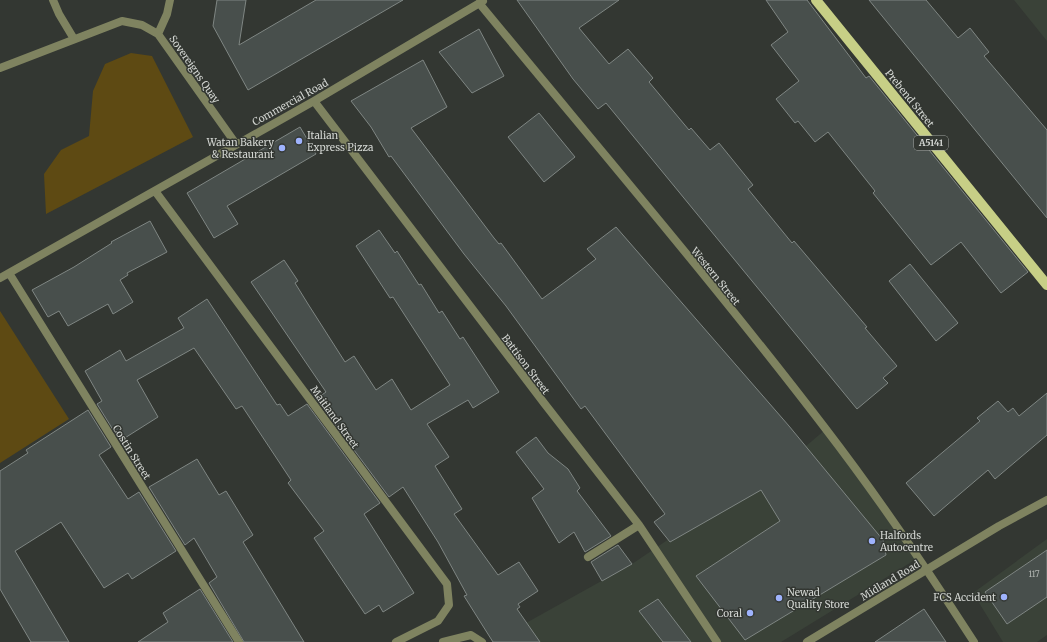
<svg xmlns="http://www.w3.org/2000/svg" width="1047" height="642" viewBox="0 0 1047 642" font-family="Merriweather,serif">
<style>
.built{fill:#3a4238}
.green{fill:#5e4a13}
.building{fill:#484f4c;stroke:#7f8683}
.lines{fill:none;stroke-linecap:round;stroke-linejoin:round}
.service{stroke:#7f8360;stroke-width:8}
.minor{stroke:#7f8360;stroke-width:8}
.tertiary{stroke:#7f8360;stroke-width:8}
.primary{stroke:#c7cf86;stroke-width:10}
.poi-dot{fill:#9fb3fd;stroke:#333732;stroke-width:1.5}
.labels{text-anchor:middle;stroke-width:3;stroke-linejoin:round;paint-order:stroke}
.number-label{font-size:8px;fill:#b0b4b0}
.shield{fill:#333732;stroke:#a3a6a2;stroke-width:1}
.shield-label{font-size:9px;font-weight:bold;fill:#d3d6d2}
.street-label{font-size:10px;fill:#d3d6d2;stroke:#333732}
.poi-label{font-size:10px;fill:#d3d6d2;stroke:#333732;text-anchor:start}
</style>
<rect width="100%" height="100%" fill="#333732"/>
<!-- built -->
<path class="built" d="M1014,0h33v41z
M826,429l92,129 -137,84h-289l140,-78 173,-117z
M1047,539v96l-10,7h-34l-30,-49z"/>
<!-- green -->
<path class="green" d="M131,53l21,3 41,81 -147,77 -2,-40 17,-24 28,-14 4,-45 12,-27z
M0,311l69,108 -69,44z"/>
<!-- building -->
<path class="building" d="M217,0h29l-7,45 77,-45h87l-155,90 -35,-64z
M517,0h102l-40,28 30,36 19,-15 25,29 -4,4 40,48 2,-2 19,22 9,-7 34,42 -5,4 44,54 2,-2 73,86 -2,1 32,38 -14,12 5,5 -31,26 -251,-306 -8,6 -25,-30z
M766,0h41l59,78 3,-2 159,196 -27,21 -40,-51 -30,23 -58,-72 2,-2 -47,-59 -13,10 -17,-21 -3,2 -19,-24 23,-18 -28,-36 17,-13z
M869,0h57l32,38 12,-10 19,24 -5,4 63,74v88z
M479,29l25,47 -32,17 -33,-41z
M423,60l24,47 -36,21 83,110 5,6 2,-1 41,56 54,-40 -9,-10 29,-22 173,199 94,114 3,15 -141,85 -49,-64 84,-55 -19,-31 -91,52 -16,-20 11,-8 -80,-108 -4,3 -75,-103 -42,-52 -73,-98 -2,1 -18,-30 -20,-26z
M539,113l36,44 -31,25 -36,-45z
M300,127l16,27 -89,52 11,18 -24,14 -27,-45z
M150,221l17,31 -40,21 1,2 -8,5 13,22 -20,12 -5,-10 -40,22 -9,-15 -11,6 -16,-27 42,-23 38,-24 -1,-1z
M379,230l16,23 2,-2 22,34 2,-1 18,29 3,-2 18,28 3,-2 36,55 -26,16 -5,-8 -41,24 22,33 -14,9 27,43 -8,5 44,61 21,-13 19,29 -20,13 2,3 -3,2 23,33h-47l-29,-46 3,-1 -29,-53 -35,-55 -14,10 -73,-98 10,-7 -75,-110 33,-22 14,21 -3,2 13,21 37,58 9,-6 22,34 16,-11 19,31 39,-25 -57,-88 -3,1 -34,-52z
M910,264l48,59 -22,18 -47,-60z
M207,299l70,106 3,-1 8,12 19,-12 73,99 -16,11 50,79 -31,19 -4,-7 -14,9 -51,-76 10,-7 -36,-48 3,-3 -49,-74 -6,3 -42,-61 -57,32 21,37 -38,24 -23,-37 5,-3 -17,-30 35,-21 6,11 58,-33 -6,-10z
M1047,393v42l-52,44 -7,-9 -54,46 -28,-33 74,-62 -3,-3 21,-17 10,11 5,-4 6,8z
M88,410l23,37 -12,8 29,44 11,-7 37,59 -44,28 -4,-6 -24,15 -43,-66 -46,29 54,91h-38l-31,-53v-118l28,-18 -2,-3z
M536,437l12,16 20,16 12,19 -3,3 34,45 -26,16 -11,-20 -15,11 -27,-45 12,-9 -28,-37z
M197,459l22,36 7,-4 27,44 -10,7 61,100h-60l-35,-59 8,-6 -23,-39 -9,7 -36,-58z
M618,545l14,19 -30,17 -11,-19z
M1047,550v47l-40,27 -22,-32z
M200,589l33,53h-95l30,-20 -5,-9z
M658,599l33,43h-28l-24,-31z
M924,609l22,33h-71z"/>
<g class="lines">
<!-- service -->
<path class="service" d="M53,0l6,14 15,25"/>
<!-- minor -->
<path class="minor" d="M170,0l-3,14 -9,20 78,110
M479,3c116,141 235,280 346,425 53,69 102,141 149,214
M0,68l122,-47 20,4 16,9
M314,101l230,302 95,122 78,117
M155,191l292,393 2,21 -11,16 -42,21
M9,273l230,369
M0,278l314,-177 169,-100
M588,557l51,-32
M443,642l28,-7 11,7"/>
<!-- tertiary -->
<path class="tertiary" d="M807,642l192,-116 48,-26"/>
<!-- primary -->
<path class="primary" d="M816,0l231,285"/>
</g>
<!-- markers -->
<g class="poi-dot">
<circle cx="299" cy="141" r="4"/>
<circle cx="282" cy="148" r="4"/>
<circle cx="872" cy="541" r="4"/>
<circle cx="1004" cy="597" r="4"/>
<circle cx="779" cy="598" r="4"/>
<circle cx="750" cy="613" r="4"/>
</g>
<g class="labels">
<!-- number labels -->
<g class="number-label">
<text x="1034" y="577">117</text>
</g>
<!-- shield labels -->
<rect class="shield" x="914" y="136" width="34" height="14" rx="3"/>
<g class="shield-label">
<text x="931" y="146">A5141</text>
</g>
<!-- street labels -->
<g class="street-label">
<text transform="translate(195 69) rotate(55)" y="4">Sovereigns Quay</text>
<text transform="translate(910 98) rotate(51)" y="4">Prebend Street</text>
<text transform="translate(290 102) rotate(-29)" y="4">Commercial Road</text>
<text transform="translate(716 276) rotate(51)" y="4">Western Street</text>
<text transform="translate(526 364) rotate(53)" y="4">Battison Street</text>
<text transform="translate(335 417) rotate(54)" y="4">Maitland Street</text>
<text transform="translate(132 452) rotate(58)" y="4">Costin Street</text>
<text transform="translate(890 580) rotate(-31)" y="4">Midland Road</text>
</g>
<!-- poi labels -->
<g class="poi-label">
<text x="307" y="139">Italian<tspan x="307" dy="12">Express Pizza</tspan></text>
<text x="274" y="146" text-anchor="end">Watan Bakery<tspan x="274" dy="12">&amp; Restaurant</tspan></text>
<text x="880" y="539">Halfords<tspan x="880" dy="12">Autocentre</tspan></text>
<text x="787" y="596">Newad<tspan x="787" dy="12">Quality Store</tspan></text>
<text x="996" y="601" text-anchor="end">FCS Accident</text>
<text x="742" y="617" text-anchor="end">Coral</text>
</g>
</g>
</svg>
